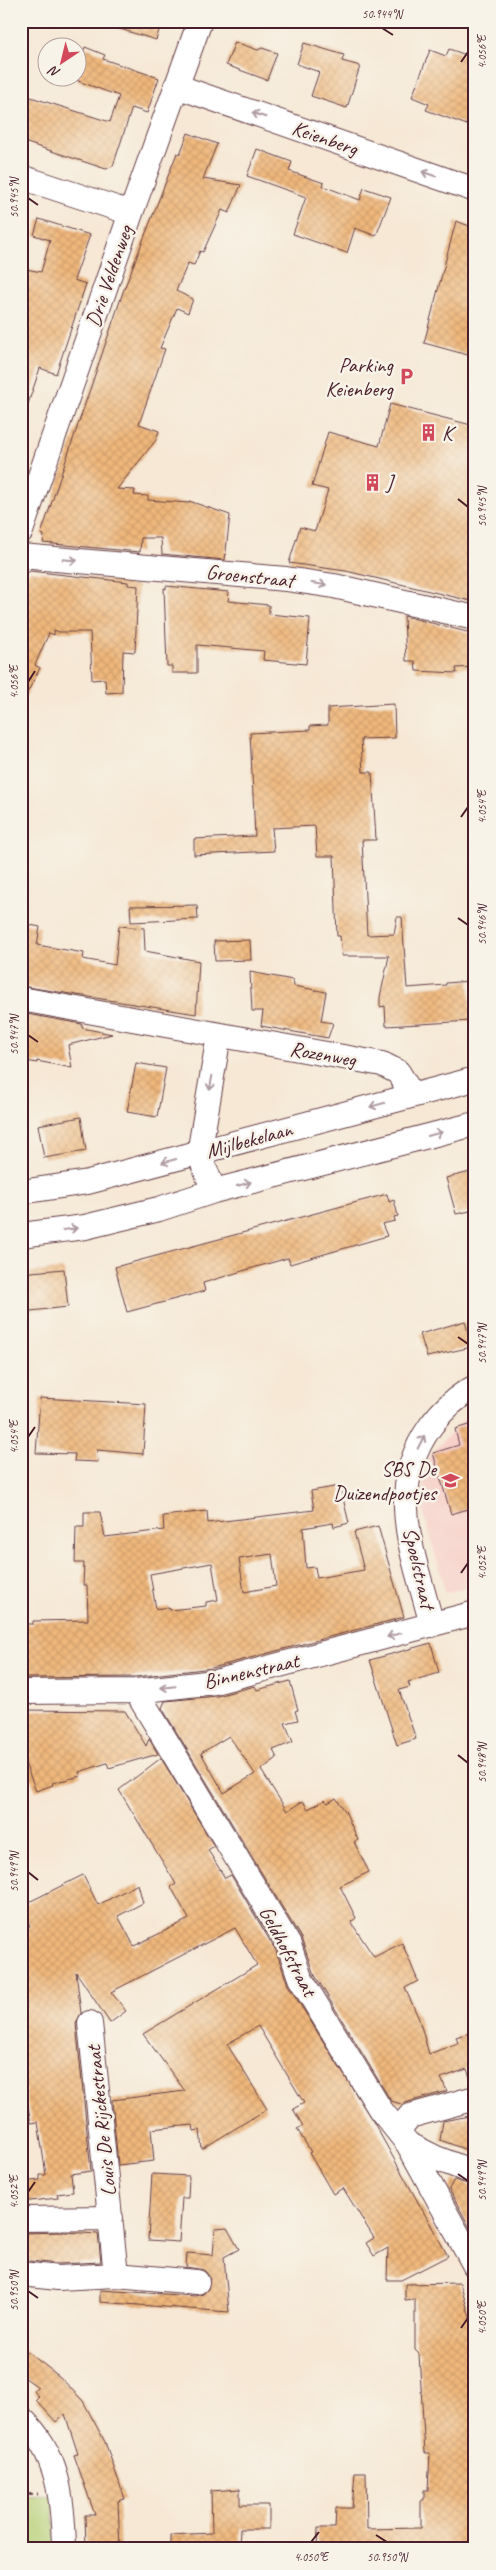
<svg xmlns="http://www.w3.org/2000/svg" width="496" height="2570" viewBox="0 0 496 2570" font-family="Caveat,sans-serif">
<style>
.built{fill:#f7d0c9}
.park{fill:#b5cf75;stroke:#807750}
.building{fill:url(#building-cross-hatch);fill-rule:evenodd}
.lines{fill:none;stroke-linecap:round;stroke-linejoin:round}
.minor-casing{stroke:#643d44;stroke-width:26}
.path{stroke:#643d44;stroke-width:3;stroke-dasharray:4 4;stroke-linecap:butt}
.minor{stroke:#fff;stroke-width:24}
.oneway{stroke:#ae9aa0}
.ticks{fill:none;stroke:#4a1f2b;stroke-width:2}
.labels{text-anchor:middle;stroke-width:5;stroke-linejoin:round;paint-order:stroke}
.street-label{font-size:21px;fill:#4a1f2b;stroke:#f7f3e8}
.poi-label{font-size:21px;fill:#4a1f2b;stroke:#f7f3e8;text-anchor:end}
.neatline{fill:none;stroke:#4a1f2b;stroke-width:2}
.ticks-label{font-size:12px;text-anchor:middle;fill:#4a1f2b}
</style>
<defs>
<pattern id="building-cross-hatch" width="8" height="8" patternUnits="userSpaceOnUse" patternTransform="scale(1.25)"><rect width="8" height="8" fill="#efb77c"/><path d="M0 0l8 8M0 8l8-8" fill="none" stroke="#ce9d6b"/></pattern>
</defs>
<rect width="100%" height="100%" fill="#f7f3e8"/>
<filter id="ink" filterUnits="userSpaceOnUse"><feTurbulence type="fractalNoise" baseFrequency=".02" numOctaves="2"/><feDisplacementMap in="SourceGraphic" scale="10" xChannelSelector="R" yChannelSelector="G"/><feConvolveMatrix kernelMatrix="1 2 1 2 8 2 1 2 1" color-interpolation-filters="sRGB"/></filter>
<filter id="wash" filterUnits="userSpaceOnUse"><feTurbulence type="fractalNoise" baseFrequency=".0096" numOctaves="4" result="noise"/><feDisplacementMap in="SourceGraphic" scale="20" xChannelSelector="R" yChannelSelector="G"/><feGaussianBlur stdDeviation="1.12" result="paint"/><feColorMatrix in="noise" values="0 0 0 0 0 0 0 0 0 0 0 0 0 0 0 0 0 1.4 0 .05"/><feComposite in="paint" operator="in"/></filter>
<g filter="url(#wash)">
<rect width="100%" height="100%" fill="#f6e8d5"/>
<!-- built -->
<path class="built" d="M475,1408v177l-29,8 -25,-89 7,-47z"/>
<!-- park -->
<path class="park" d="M52,2496l3,53h-34v-52z"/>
<g id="blocks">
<!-- building -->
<path class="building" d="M107,21h55l-6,19 -49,-15z
M235,42l23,8 4,-2 15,5 -10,27 -41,-15z
M304,43l40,12 -2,6 18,5 -13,42 -36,-12 8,-24 -22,-8z
M85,47l20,8 -2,4 56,19 -12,35 -15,-5 -19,58 -7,3 -85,-28v-47l89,28 9,-26 -41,-15v-14z
M449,49l26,9v70l-49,-18 3,-6 -17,-7 18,-47 16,6z
M188,133l29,11 -14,35 38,6 -12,28 -7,-3 -19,42 -3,-1 -6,14 -6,-2 -12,28 17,8 -5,14 -11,-5 -17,40 5,1 -26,75 20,7 -3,9 -39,49 18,1 -1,5 14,1v4l41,3v-2l41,14 -5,45 -63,-6 -1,-16h-20l-1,14 -97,-9 1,-8 -3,-1 82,-242 54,-139 3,1z
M257,149l35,13 -3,9 35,12 -1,3 37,14 4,-12 27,9 -15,39 -21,-8 -8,25 -54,-19 13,-37 -59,-21z
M39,219l51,16 -16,45 12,4 -30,90 -16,-6 -16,48h-3v-148l20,4 9,-32 -16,-5z
M456,221l19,7v129l-51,-14z
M390,404l85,22v176l-129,-31 -57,-8 11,-36 15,4 13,-41 -16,-4 16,-54 51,14z
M30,571l98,11v3l10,1 -3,66 -12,-1 -1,41 -16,1 -1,-14 -13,1 -2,-48h-31l-5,-2v5l-5,-2 -14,32 5,3 -19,37v-127z
M166,586l63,6 -1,9 41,4v9l41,4 -4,46 -43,-4 1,-9 -67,-6v28h-25v-7h-5l-3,-78 2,1z
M404,616l71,18v33l-19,1 1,5 -41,-2 -1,-10h-9z
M394,704l1,34 -34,1 2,33h9l4,68h-14l5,95 27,-1 3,-17h5l5,71 39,-3v-2l23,-2 2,40 -85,5 -1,-20 -5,1v-10l9,-41h-47l-2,-20h-3l-3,-80h-17l-2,-30 -43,2 2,23 -80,4v-16l61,-3 -5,-103 60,-3v-4l18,-1v-17z
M197,905l1,14 -67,3 -1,-16z
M21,923l19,4 -3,18 47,8 -1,6 32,6 4,-39 25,2 1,23 54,10 -3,53 -175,-28z
M250,940l1,20 -36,1 -1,-20z
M250,972l43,8 1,6 32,6 -5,29 12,2 -5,15 -67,-12 2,-15h-11z
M21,1013l61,11v4l30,6 -44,11 4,23 -35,-7v2l-16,-3z
M136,1063l30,5 -9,49 -30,-5z
M81,1117l5,34 -42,7 -6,-33z
M470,1172l5,18v20l-19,4 -10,-36z
M387,1194l2,8 5,-2 4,16 -4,1 1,4 -13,3 5,12 -97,28 -2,-6 -39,11 -46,14 2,8 -78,21 -12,-45z
M64,1269l4,38 -47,5v-39z
M465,1321l7,26 -45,10 -7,-23z
M40,1398l106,6 -3,50 -46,-4 1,12 -24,-1 1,-7 -39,-1z
M475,1423v84l-24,7 -18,-61 26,-8 -4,-16z
M340,1486l9,37 -15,4 -1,-4 -30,5 3,40 9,-1 2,11 47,-8 -10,-38 24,-6 26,91 -192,51 -77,9 -114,1v-54h12v-3l55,-1 -1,-35h-4l1,-22h-9l1,-36h8v-15h16l5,25 59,-7 -1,-14 44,-5 1,12 106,-13 -3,-19zM272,1554l4,32 -32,6 -5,-33zM212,1563l6,37 -12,2v4l-36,4 -1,-3 -13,2 -6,-35z
M431,1643l8,30 -31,9 2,5 -11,3 17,49 -19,6 -27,-85z
M290,1681l8,29 -3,1 3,9 -13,3 8,19 -20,8 4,8 -16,12 26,41 16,-10 5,8 17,-9 3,3 8,-5 9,13 13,29 -4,2 15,30 -29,14 16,32 -5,4 23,35 28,-14 16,38 -13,7 14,31 10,35 29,-11 -2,-6 19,-6v52h-3l-5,-14 -26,9 6,13 -46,13 -10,-3 -78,-129 -12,-34 -139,-230 3,-7 52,-5 38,-10 2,4zM229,1736l26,38 -31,19 -23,-40z
M21,1710l104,1 21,35 3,-7 9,15 -49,14 -2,-5 -28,9 2,4 -29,7 1,2 -17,6 -15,-38z
M161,1758l53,88 -6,4 17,28 6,-3 45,76 12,34 86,138 74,133 -47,24h-14l1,-32 -14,8 -8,-13 8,-5 -31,-50 -10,6 -24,-41 2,-1 -14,-23 6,-3 -10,-17 11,-6 -46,-77 -31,18 40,65 -65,40 -2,-19 -6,1 -1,-6 -42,4 3,32 -36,4 -6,-65 73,-9 -42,-57 114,-69 -22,-37 -124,64 15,19 -16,12 -34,-51 5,41 -5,11 15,147 -20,3 2,18 -16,2 1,4 -37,4v-20l19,-2v-5h6l-8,-53 -7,1 -6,-34h-4v-158l9,-5 -9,-20 62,-31 15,30 40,-21 5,19 -25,13 16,30 55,-27 -18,-32 5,-3 -57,-94z
M475,2115v38l-35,-13 3,-19z
M152,2174l37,2 -1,22h-6l-3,44 -31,-2z
M454,2180l21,6v51l-26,-48z
M227,2228l12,21 -15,8 5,55 -129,-10v-12l96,6 7,-2 5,-5 2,-12 -6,-7 -18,-3 1,-14 26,2 2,-26z
M65,2232l33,2 3,28 -43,2 -37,-4v-27z
M460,2283l15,52v214h-158l1,-21h17l1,-20h16l3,-35h11l1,56 54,-1v-28h3v-10h4l2,-37h-5l-6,-99 -4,-4v-51l-10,1v-16z
M21,2347l39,30 23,24 22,41 20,57 -7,2 2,48h-34l-1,-34h10l-21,-60 4,-1 -13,-40 -9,8 -20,-22 3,-3 -5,-6 4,-4 -17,-12z
M240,2489v16h29v24h-29l-1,20h-69v-14l42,-2 -1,-42z"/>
</g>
</g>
<g filter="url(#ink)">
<use href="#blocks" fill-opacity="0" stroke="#643d44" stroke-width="1"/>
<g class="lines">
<defs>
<path id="minor" d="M176,86l299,104
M21,177l110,36
M21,531l110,-318 69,-192
M21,556l265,23 48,7 141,32
M21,999l361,65 16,8 14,23
M214,1191l-15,-37 20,-119
M21,1192l67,-10 387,-103
M21,1235l64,-8 74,-18 55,-18 261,-67
M432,1625c-17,-68 -48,-133 -2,-198 12,-17 26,-30 45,-40
M136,1691l153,254 11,33 80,131 28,35 28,14 39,15
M21,1692l115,-1 79,-9 260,-69
M90,2023l26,252 81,7
M398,2130l12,-14 65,-18
M408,2144l67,122
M21,2219l90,-1
M21,2274l37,4 58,-3
M21,2418c38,35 42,82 43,131"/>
</defs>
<!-- minor casing -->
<use href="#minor" class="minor-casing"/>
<!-- path -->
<path class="path" d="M21,2495l17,-1"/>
<!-- minor -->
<use href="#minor" class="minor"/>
</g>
<!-- one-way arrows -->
<defs><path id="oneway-shaft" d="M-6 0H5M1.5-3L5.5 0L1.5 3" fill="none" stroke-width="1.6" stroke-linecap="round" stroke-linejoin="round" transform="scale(1.25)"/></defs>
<g class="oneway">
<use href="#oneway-shaft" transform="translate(259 115) rotate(-161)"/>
<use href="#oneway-shaft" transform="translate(429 174) rotate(-161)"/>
<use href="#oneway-shaft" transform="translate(70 560) rotate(5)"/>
<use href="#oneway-shaft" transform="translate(319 584) rotate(8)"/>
<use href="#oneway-shaft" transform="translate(211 1083) rotate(100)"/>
<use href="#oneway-shaft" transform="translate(377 1105) rotate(165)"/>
<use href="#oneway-shaft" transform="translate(435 1134) rotate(-15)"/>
<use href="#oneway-shaft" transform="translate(169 1161) rotate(165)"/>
<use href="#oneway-shaft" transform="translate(244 1184) rotate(-15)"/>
<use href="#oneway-shaft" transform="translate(70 1229) rotate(-7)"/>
<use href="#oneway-shaft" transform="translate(421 1442) rotate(-63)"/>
<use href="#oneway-shaft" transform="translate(394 1635) rotate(165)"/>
<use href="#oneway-shaft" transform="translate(168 1687) rotate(174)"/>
</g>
</g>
<!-- ticks -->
<path class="ticks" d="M382,28l11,7M461,62l7,-10M28,198l10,7M458,499l10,8M28,682l7,-11M461,817l7,-10M458,918l10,7M28,1035l10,7M458,1337l10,7M28,1437l7,-10M461,1573l7,-10M458,1755l10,8M28,1872l10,8M458,2174l10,7M28,2192l7,-10M28,2291l10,7M461,2328l7,-10M376,2535l11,7M311,2542l8,-10"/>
<!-- icons -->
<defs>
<symbol id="parking-bare" viewBox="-9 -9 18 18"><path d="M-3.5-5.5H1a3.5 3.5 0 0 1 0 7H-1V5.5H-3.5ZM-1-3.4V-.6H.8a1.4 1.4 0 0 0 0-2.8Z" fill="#d1495b" stroke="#f7f3e8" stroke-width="2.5" paint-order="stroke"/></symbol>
<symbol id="building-bare" viewBox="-9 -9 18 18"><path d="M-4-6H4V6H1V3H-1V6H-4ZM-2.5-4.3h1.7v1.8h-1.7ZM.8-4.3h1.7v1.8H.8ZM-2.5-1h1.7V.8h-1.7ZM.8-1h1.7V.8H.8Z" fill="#d1495b" stroke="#f7f3e8" stroke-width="2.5" paint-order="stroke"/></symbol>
<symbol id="school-bare" viewBox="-9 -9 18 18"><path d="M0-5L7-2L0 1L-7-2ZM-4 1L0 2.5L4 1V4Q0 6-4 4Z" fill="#d1495b" stroke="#f7f3e8" stroke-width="2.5" paint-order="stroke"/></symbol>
</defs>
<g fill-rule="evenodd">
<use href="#parking-bare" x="394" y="364" width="25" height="25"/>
<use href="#building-bare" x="416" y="420" width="25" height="25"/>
<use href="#building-bare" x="360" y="470" width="25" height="25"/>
<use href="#school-bare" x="438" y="1468" width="25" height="25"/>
</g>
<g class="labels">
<!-- street labels -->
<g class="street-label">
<text transform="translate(325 138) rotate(19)" y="7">Keienberg</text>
<text transform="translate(109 276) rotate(-71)" y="7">Drie Veldenweg</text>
<text transform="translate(250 576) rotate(6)" y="7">Groenstraat</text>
<text transform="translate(323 1054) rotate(10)" y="7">Rozenweg</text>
<text transform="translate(249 1140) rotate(-15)" y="7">Mijlbekelaan</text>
<text transform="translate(419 1568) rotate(77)" y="7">Spoelstraat</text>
<text transform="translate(251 1671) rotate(-13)" y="7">Binnenstraat</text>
<text transform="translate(288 1951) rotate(62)" y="7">Geldhofstraat</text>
<text transform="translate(101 2121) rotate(-96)" y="7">Louis De Rijckestraat</text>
</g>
<!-- poi labels -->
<g class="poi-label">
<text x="393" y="372">Parking<tspan x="393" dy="24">Keienberg</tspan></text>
<text x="442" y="440" text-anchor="start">K</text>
<text x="386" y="489" text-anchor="start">J</text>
<text x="436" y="1476">SBS De<tspan x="436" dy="24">Duizendpootjes</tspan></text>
</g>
</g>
<!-- margin -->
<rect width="496" height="2570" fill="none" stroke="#f7f3e8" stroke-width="55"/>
<!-- north arrow -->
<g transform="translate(62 62) rotate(215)"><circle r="24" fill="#f7f3e8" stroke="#b29e9c"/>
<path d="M0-4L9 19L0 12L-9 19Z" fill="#d1495b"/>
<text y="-8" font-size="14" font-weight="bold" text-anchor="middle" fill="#4a1f2b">N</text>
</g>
<rect x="28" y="28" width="440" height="2514" class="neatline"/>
<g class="ticks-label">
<text x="382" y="18">50.944°N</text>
<text transform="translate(482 52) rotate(-90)" y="4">4.056°E</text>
<text transform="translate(14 198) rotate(-90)" y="4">50.945°N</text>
<text transform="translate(482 507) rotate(-90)" y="4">50.945°N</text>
<text transform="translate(14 682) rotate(-90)" y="4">4.056°E</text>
<text transform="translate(482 807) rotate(-90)" y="4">4.054°E</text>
<text transform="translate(482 925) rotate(-90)" y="4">50.946°N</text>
<text transform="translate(14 1035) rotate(-90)" y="4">50.947°N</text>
<text transform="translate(482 1344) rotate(-90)" y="4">50.947°N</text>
<text transform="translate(14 1437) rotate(-90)" y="4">4.054°E</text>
<text transform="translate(482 1563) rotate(-90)" y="4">4.052°E</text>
<text transform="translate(482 1763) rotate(-90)" y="4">50.948°N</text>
<text transform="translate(14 1872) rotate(-90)" y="4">50.949°N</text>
<text transform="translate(482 2181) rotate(-90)" y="4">50.949°N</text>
<text transform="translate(14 2192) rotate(-90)" y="4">4.052°E</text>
<text transform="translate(14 2291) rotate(-90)" y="4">50.950°N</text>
<text transform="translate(482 2318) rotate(-90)" y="4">4.050°E</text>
<text x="311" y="2561">4.050°E</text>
<text x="387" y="2561">50.950°N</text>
</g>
</svg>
